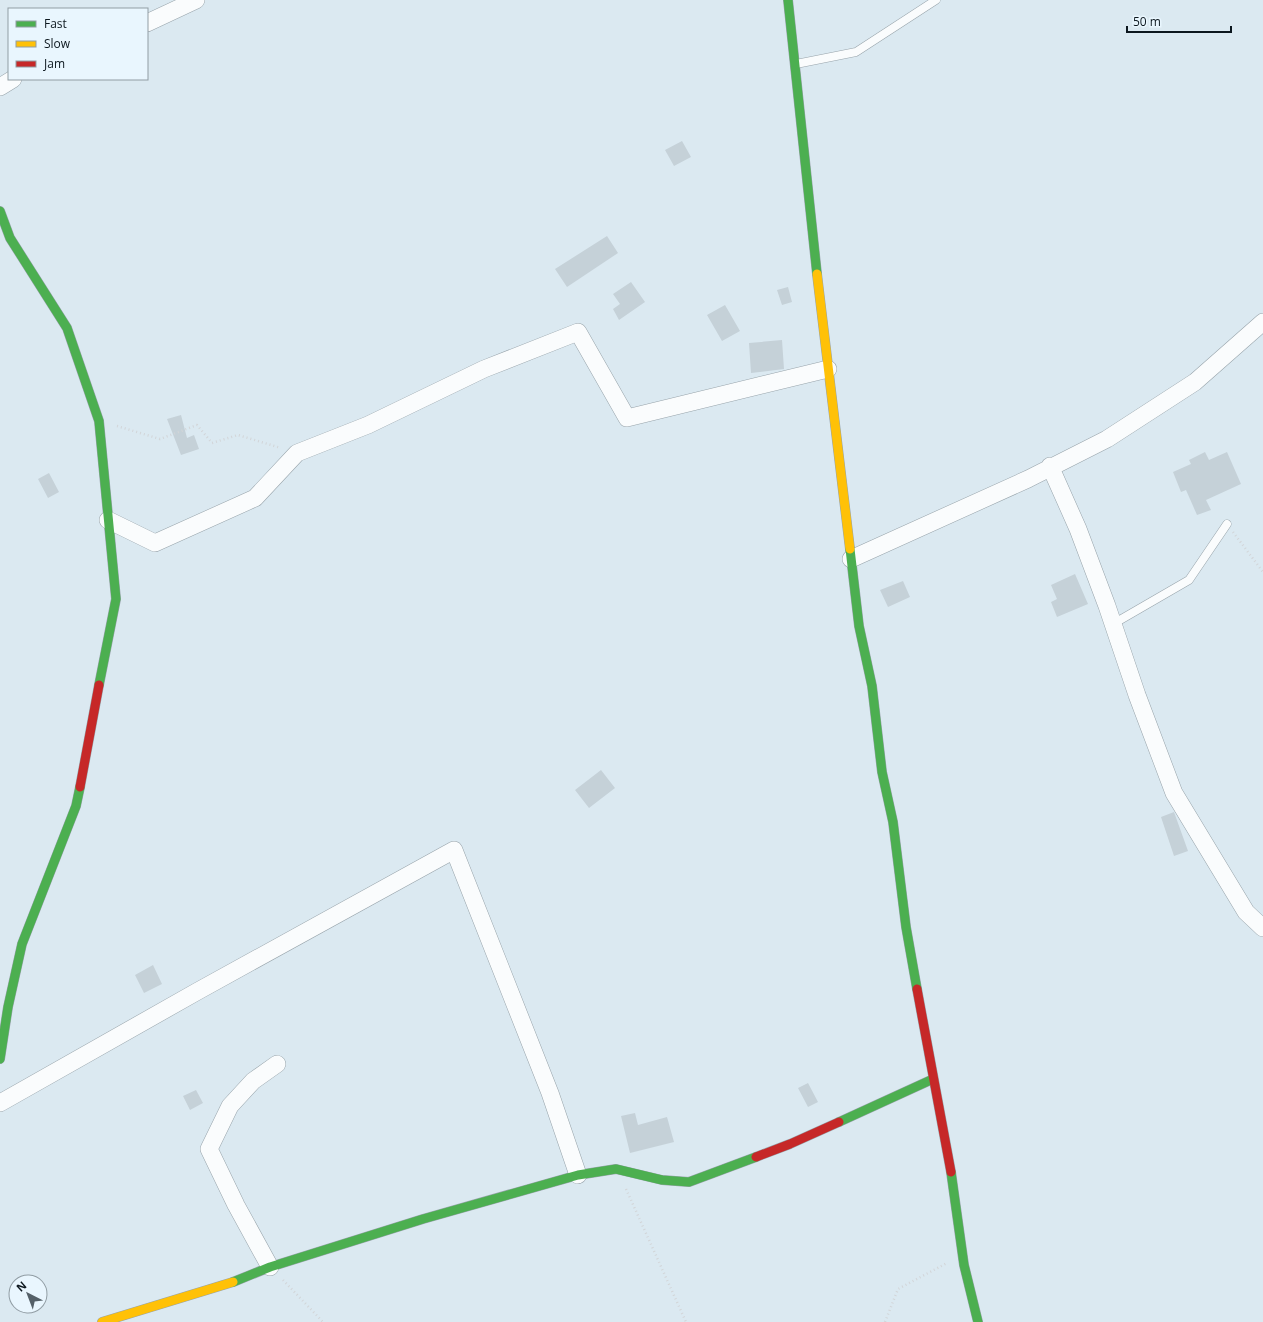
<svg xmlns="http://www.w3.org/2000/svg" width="1263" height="1322" viewBox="0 0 1263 1322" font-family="'Open Sans',sans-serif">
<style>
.building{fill:#c5d1d8}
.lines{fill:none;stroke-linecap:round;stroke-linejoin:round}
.lane-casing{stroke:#97a3aa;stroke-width:9}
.street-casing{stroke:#97a3aa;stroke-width:18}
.fast-casing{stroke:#97a3aa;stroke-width:10}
.slow-casing{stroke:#97a3aa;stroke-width:10}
.jam-casing{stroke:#97a3aa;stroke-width:10}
.path{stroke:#d2d5d8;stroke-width:2.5;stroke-dasharray:1 3;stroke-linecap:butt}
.lane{stroke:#fafcfd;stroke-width:8}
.street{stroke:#fafcfd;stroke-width:17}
.fast{stroke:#4caf50;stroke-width:9}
.slow{stroke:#ffc107;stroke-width:9}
.jam{stroke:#c62828;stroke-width:9}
</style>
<rect width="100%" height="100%" fill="#dbe9f1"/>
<!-- building -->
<path class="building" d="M682,141l9,16 -17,9 -9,-16z
M607,236l11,17 -51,34 -12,-18z
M631,282l14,20 -26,18 -6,-11 7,-5 -7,-10z
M788,287l4,15 -10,3 -5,-15z
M725,305l15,26 -18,10 -15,-26z
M782,340l2,29 -33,4 -2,-30z
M181,415l6,23 7,-3 5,14 -18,6 -14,-36z
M1205,452l4,8 18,-8 14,32 -35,16 5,10 -14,5 -11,-25 -5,2 -8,-20 18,-8 -2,-4z
M49,473l10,19 -11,6 -10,-19z
M1075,574l13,30 -31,13 -6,-15 6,-3 -6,-14z
M903,581l7,16 -22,10 -8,-17z
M601,770l14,18 -26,20 -14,-18z
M1174,812l14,39 -14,5 -13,-39z
M153,965l9,19 -18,9 -9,-18z
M808,1083l10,19 -10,5 -10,-19z
M196,1090l7,13 -13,7 -7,-14z
M635,1113l3,12 29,-8 7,25 -44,11 -9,-37z"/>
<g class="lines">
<defs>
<path id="lane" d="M796,64l60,-12 80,-52
M1113,624l76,-44 38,-56"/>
<path id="street" d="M147,23l49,-23
M0,87l13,-8
M1050,466l28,63 29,77 30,89 37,98 72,119 17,16
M108,520l47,23 100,-45 42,-45 71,-28 116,-56 94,-37 49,86 201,-49
M851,559l177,-80 79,-40 88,-57 68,-60
M0,1103l198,-112 256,-141 96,243 28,82
M270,1267l-34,-62 -27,-56 21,-43 23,-25 24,-17"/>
<path id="fast" d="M788,0l29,274
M0,211l10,27 57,90 32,93 17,178 -17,86
M850,549l9,77 13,60 10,86 11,50 13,105 11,62
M0,1059l8,-52 14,-63 54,-138 4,-19
M839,1122l94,-43
M951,1172l13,93 14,57
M233,1282l37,-15 153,-48 155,-44 38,-6 46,11 27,2 67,-25"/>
<path id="slow" d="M817,274l33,275
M102,1322l131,-40"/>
<path id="jam" d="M80,787l19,-102
M917,989l34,183
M756,1157l34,-13 49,-22"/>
</defs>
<!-- lane casing -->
<use href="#lane" class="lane-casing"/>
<!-- street casing -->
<use href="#street" class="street-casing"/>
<!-- fast casing -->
<use href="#fast" class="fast-casing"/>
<!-- slow casing -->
<use href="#slow" class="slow-casing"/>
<!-- jam casing -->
<use href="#jam" class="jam-casing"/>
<!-- path -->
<path class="path" d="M117,426l43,13 37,-14 15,18 26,-8 43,13
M1233,532l30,40
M626,1189l60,133
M283,1280l40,42
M885,1322l13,-33 49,-26"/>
<!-- lane -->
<use href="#lane" class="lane"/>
<!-- street -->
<use href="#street" class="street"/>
<!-- fast -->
<use href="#fast" class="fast"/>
<!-- slow -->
<use href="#slow" class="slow"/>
<!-- jam -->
<use href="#jam" class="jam"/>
</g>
<!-- legend -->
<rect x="8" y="8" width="140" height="72" fill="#e9f6fe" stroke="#919da4"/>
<rect x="16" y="21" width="20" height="6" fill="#4caf50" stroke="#919da4"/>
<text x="44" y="28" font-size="12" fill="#0c171e">Fast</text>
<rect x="16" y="41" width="20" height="6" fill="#ffc107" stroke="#919da4"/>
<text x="44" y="48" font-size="12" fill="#0c171e">Slow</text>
<rect x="16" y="61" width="20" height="6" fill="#c62828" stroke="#919da4"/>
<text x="44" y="68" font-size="12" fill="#0c171e">Jam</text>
<!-- north arrow -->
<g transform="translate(28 1294) rotate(318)"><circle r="19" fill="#e9f6fe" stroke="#919da4"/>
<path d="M0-3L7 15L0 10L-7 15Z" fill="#546068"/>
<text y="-6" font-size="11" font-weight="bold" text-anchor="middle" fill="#0c171e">N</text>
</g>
<!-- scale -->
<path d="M1127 26v6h104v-6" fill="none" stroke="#0c171e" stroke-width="2"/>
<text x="1133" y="26" font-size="12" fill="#0c171e" stroke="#e9f6fe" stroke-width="3" paint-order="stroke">50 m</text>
</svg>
